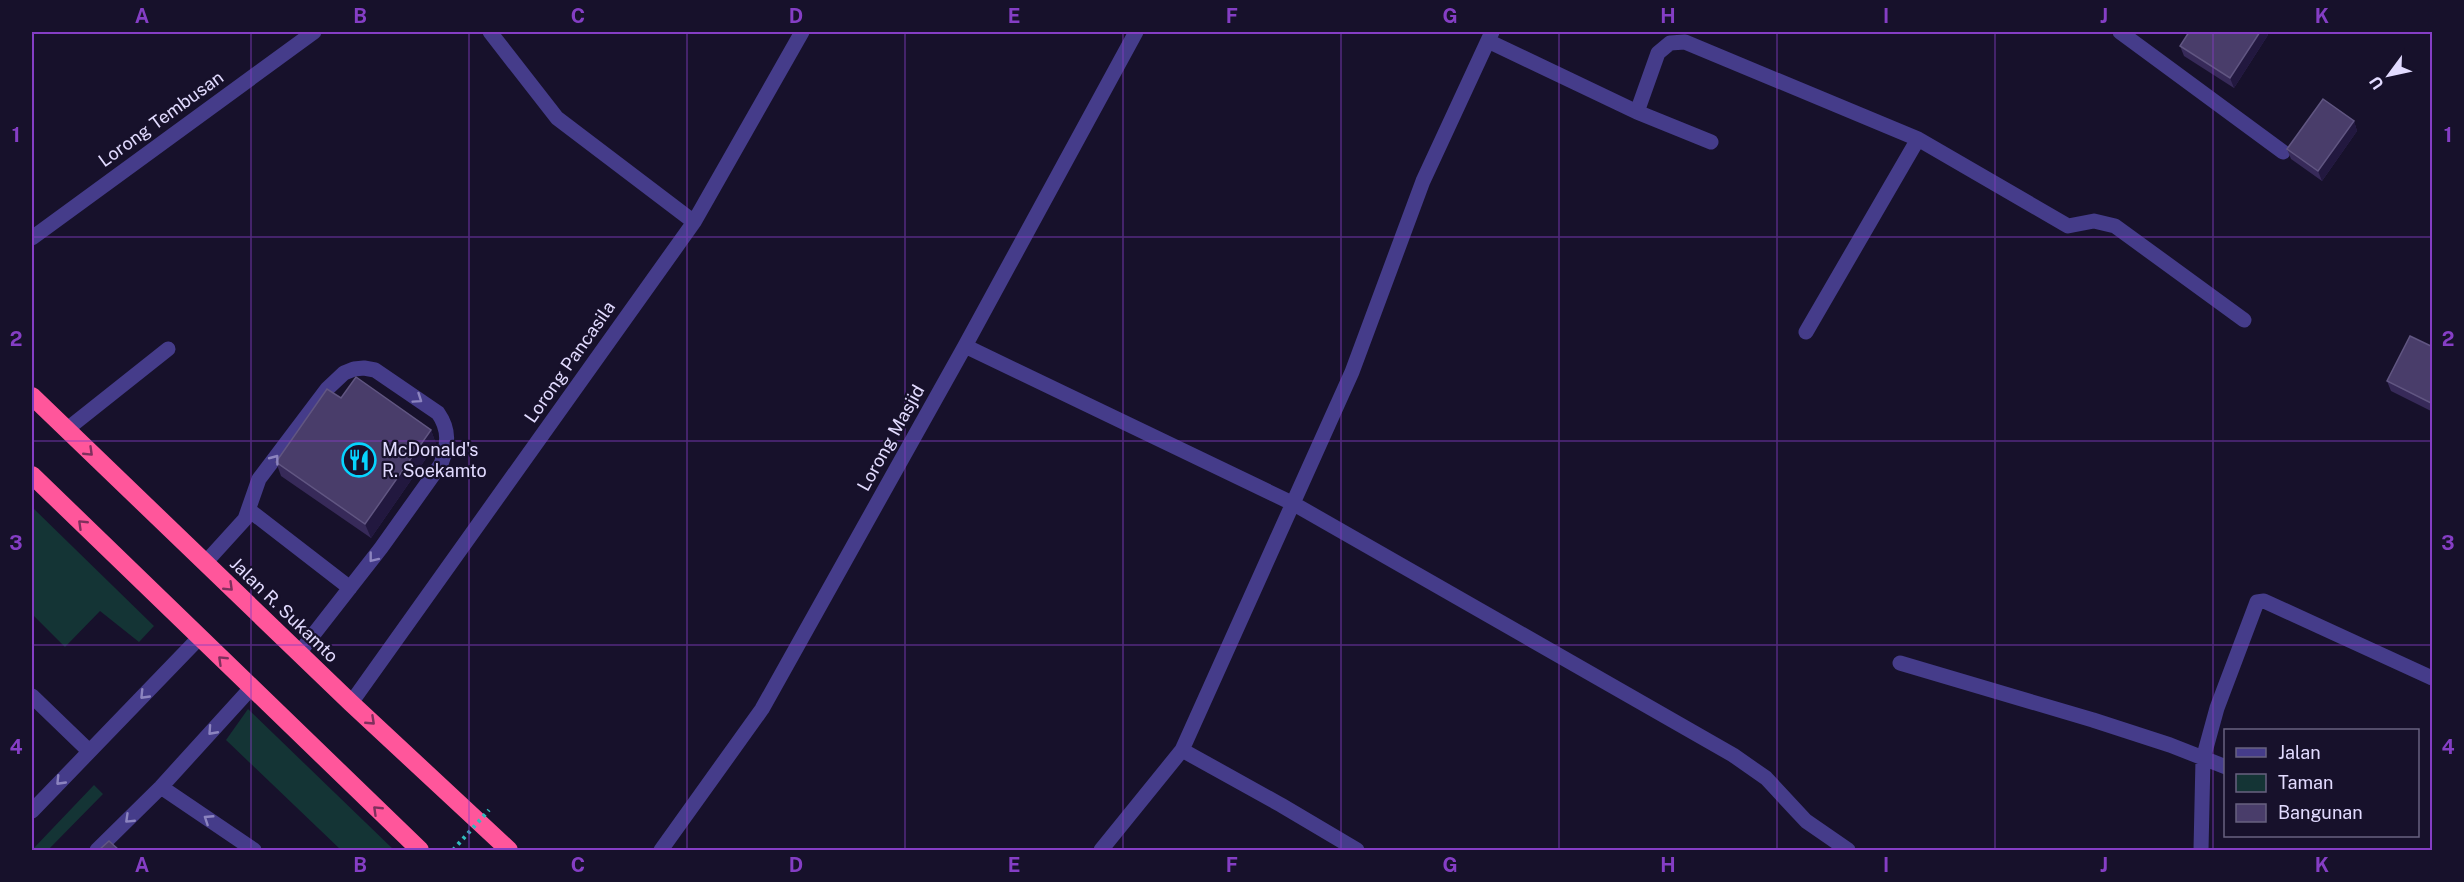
<svg xmlns="http://www.w3.org/2000/svg" width="2464" height="882" viewBox="0 0 2464 882" font-family="'Public Sans',sans-serif">
<style>
.green{fill:#143435}
.lines{fill:none;stroke-linecap:round;stroke-linejoin:round}
.minor{stroke:#453c8a;stroke-width:15}
.highway{stroke:#ff569b;stroke-width:18}
.path-bridge{stroke:#31bcbd;stroke-width:4;stroke-dasharray:3 4.5;stroke-linecap:butt}
.wall{fill:#372a59}
.shaded-wall{fill:#22183f}
.building{fill:#493d6a;stroke:#615682;stroke-width:1.5}
.oneway{stroke:#8c84bf}
.oneway2{stroke:#7f305d}
.grid{fill:none;stroke:#853ec5;stroke-width:1.5;stroke-opacity:0.55}
.labels{text-anchor:middle;stroke-width:4.5;stroke-linejoin:round;paint-order:stroke}
.street-label{font-size:18px;fill:#e2dbff;stroke:#17112b}
.poi-label{font-size:18px;fill:#e2dbff;stroke:#17112b;text-anchor:start}
.neatline{fill:none;stroke:#853ec5;stroke-width:2}
.grid-label{font-size:20px;text-anchor:middle;font-weight:bold;fill:#853ec5}
</style>
<rect width="100%" height="100%" fill="#17112b"/>
<!-- green -->
<path class="green" d="M32,507l122,119 -15,16 -39,-31 -35,36 -33,-33z
M248,709l146,141h-53l-115,-110z
M94,785l9,9 -55,56h-16z"/>
<g class="lines">
<!-- minor -->
<path class="minor" d="M490,32l67,86 137,104
M2120,32l163,120
M1488,41l149,71 74,30
M1637,112l21,-59 12,-10 15,-1 233,97 150,87 26,-5 21,5 129,94
M32,238l282,-206
M1806,332l112,-193
M965,346l329,158 439,251 33,23 40,43 42,29
M66,430l102,-81
M249,510l101,78
M205,563l40,-44 14,-40 68,-90 17,-16 10,-4 10,-1 11,2 63,43c12,17 10,32 3,51l-60,84 -82,105
M1900,663l193,57 77,25 56,22
M32,696l57,55
M351,703l343,-481 108,-190
M1182,750l99,55 76,45
M161,787l93,63
M32,811l167,-173
M97,850l64,-63 90,-99
M661,850l101,-141 203,-363 171,-314
M1101,850l81,-100 170,-378 71,-191 69,-149
M2201,850l2,-91 14,-51 40,-106 7,-1 168,77"/>
<!-- highway -->
<path class="highway" d="M32,396l319,307 158,147
M32,475l388,375"/>
<!-- path-bridge -->
<path class="path-bridge" d="M453,850l36,-40"/>
</g>
<!-- wall -->
<path class="wall" d="M2189,32h77l2,3 -34,53 -50,-32 -4,-10z
M2354,121l3,10 -35,50 -31,-22 -4,-10z
M2433,347v65l-42,-21 -4,-10z
M341,398l90,32 5,14 -65,94 -90,-62 -5,-14z"/>
<!-- shaded-wall -->
<path class="shaded-wall" d="M2260,32h6l2,3 -34,53 -4,-10z
M2354,121l3,10 -35,50 -4,-10z
M431,430l5,14 -65,94 -6,-14z"/>
<!-- building -->
<path class="building" d="M2189,32h71l-30,46 -50,-32z
M2323,99l31,22 -36,50 -31,-22z
M2410,336l23,11v57l-46,-23z
M356,377l75,53 -66,94 -89,-62 51,-73 14,9z
M109,841l10,9h-20z"/>
<!-- one-way arrows -->
<defs><path id="oneway-chevron" d="M-2-3.5L2.5 0L-2 3.5" fill="none" stroke-width="1.6" stroke-linecap="round" stroke-linejoin="round" transform="scale(1.5)"/></defs>
<g class="oneway">
<use href="#oneway-chevron" transform="translate(418 399) rotate(34)"/>
<use href="#oneway-chevron" transform="translate(275 459) rotate(-53)"/>
<use href="#oneway-chevron" transform="translate(373 558) rotate(128)"/>
<use href="#oneway-chevron" transform="translate(144 695) rotate(134)"/>
<use href="#oneway-chevron" transform="translate(212 731) rotate(132)"/>
<use href="#oneway-chevron" transform="translate(60 781) rotate(134)"/>
<use href="#oneway-chevron" transform="translate(129 819) rotate(136)"/>
<use href="#oneway-chevron" transform="translate(208 819) rotate(-147)"/>
</g>
<g class="oneway2">
<use href="#oneway-chevron" transform="translate(89 452) rotate(44)"/>
<use href="#oneway-chevron" transform="translate(82 524) rotate(-136)"/>
<use href="#oneway-chevron" transform="translate(229 587) rotate(44)"/>
<use href="#oneway-chevron" transform="translate(222 660) rotate(-136)"/>
<use href="#oneway-chevron" transform="translate(371 721) rotate(43)"/>
<use href="#oneway-chevron" transform="translate(377 810) rotate(-136)"/>
</g>
<!-- grid -->
<path class="grid" d="M251,32v818M469,32v818M687,32v818M905,32v818M1123,32v818M1341,32v818M1559,32v818M1777,32v818M1995,32v818M2213,32v818M32,237h2400M32,441h2400M32,645h2400"/>
<!-- icons -->
<defs>
<symbol id="restaurant-ring" viewBox="-11 -11 22 22"><circle r="9.5" fill="#17112b" stroke="#07d4ff" stroke-width="1.5"/><path d="M-5-6h1v4h1v-4h1v4h1v-4h1v5L-1.5 .5V6h-2V.5L-5-1ZM5-6V6H3V1.5H1.5Q1.5-4 5-6Z" fill="#07d4ff"/></symbol>
</defs>
<g fill-rule="evenodd">
<use href="#restaurant-ring" x="340" y="441" width="38" height="38"/>
</g>
<g class="labels">
<!-- street labels -->
<g class="street-label">
<text transform="translate(161 119) rotate(-36)" y="6">Lorong Tembusan</text>
<text transform="translate(570 362) rotate(-55)" y="6">Lorong Pancasila</text>
<text transform="translate(891 438) rotate(-61)" y="6">Lorong Masjid</text>
<text transform="translate(284 610) rotate(44)" y="6">Jalan R. Sukamto</text>
</g>
<!-- poi labels -->
<g class="poi-label">
<text x="382" y="456">McDonald's<tspan x="382" dy="21">R. Soekamto</tspan></text>
</g>
</g>
<!-- border -->
<rect width="2464" height="882" fill="none" stroke="#17112b" stroke-width="66"/>
<!-- legend -->
<rect x="2224" y="729" width="195" height="108" fill="#17112b" stroke="#686280" stroke-width="1.5"/>
<rect x="2236" y="748" width="30" height="9" fill="#453c8a" stroke="#686280" stroke-width="1.5"/>
<text x="2278" y="759" font-size="18" fill="#e2dbff">Jalan</text>
<rect x="2236" y="774" width="30" height="18" fill="#143435" stroke="#686280" stroke-width="1.5"/>
<text x="2278" y="789" font-size="18" fill="#e2dbff">Taman</text>
<rect x="2236" y="804" width="30" height="18" fill="#493d6a" stroke="#686280" stroke-width="1.5"/>
<text x="2278" y="819" font-size="18" fill="#e2dbff">Bangunan</text>
<!-- north arrow -->
<g transform="translate(2389 75) rotate(237)" stroke="#17112b" stroke-width="4.5" paint-order="stroke">
<path d="M0-4.5L10 22L0 15L-10 22Z" fill="#e2dbff"/>
<text y="-9" font-size="16" font-weight="bold" text-anchor="middle" fill="#e2dbff">U</text>
</g>
<rect x="33" y="33" width="2398" height="816" class="neatline"/>
<g class="grid-label">
<text x="142" y="23">A</text>
<text x="360" y="23">B</text>
<text x="578" y="23">C</text>
<text x="796" y="23">D</text>
<text x="1014" y="23">E</text>
<text x="1232" y="23">F</text>
<text x="1450" y="23">G</text>
<text x="1668" y="23">H</text>
<text x="1886" y="23">I</text>
<text x="2104" y="23">J</text>
<text x="2322" y="23">K</text>
<text x="16" y="142">1</text>
<text x="2448" y="142">1</text>
<text x="16" y="346">2</text>
<text x="2448" y="346">2</text>
<text x="16" y="550">3</text>
<text x="2448" y="550">3</text>
<text x="16" y="754">4</text>
<text x="2448" y="754">4</text>
<text x="142" y="872">A</text>
<text x="360" y="872">B</text>
<text x="578" y="872">C</text>
<text x="796" y="872">D</text>
<text x="1014" y="872">E</text>
<text x="1232" y="872">F</text>
<text x="1450" y="872">G</text>
<text x="1668" y="872">H</text>
<text x="1886" y="872">I</text>
<text x="2104" y="872">J</text>
<text x="2322" y="872">K</text>
</g>
</svg>
